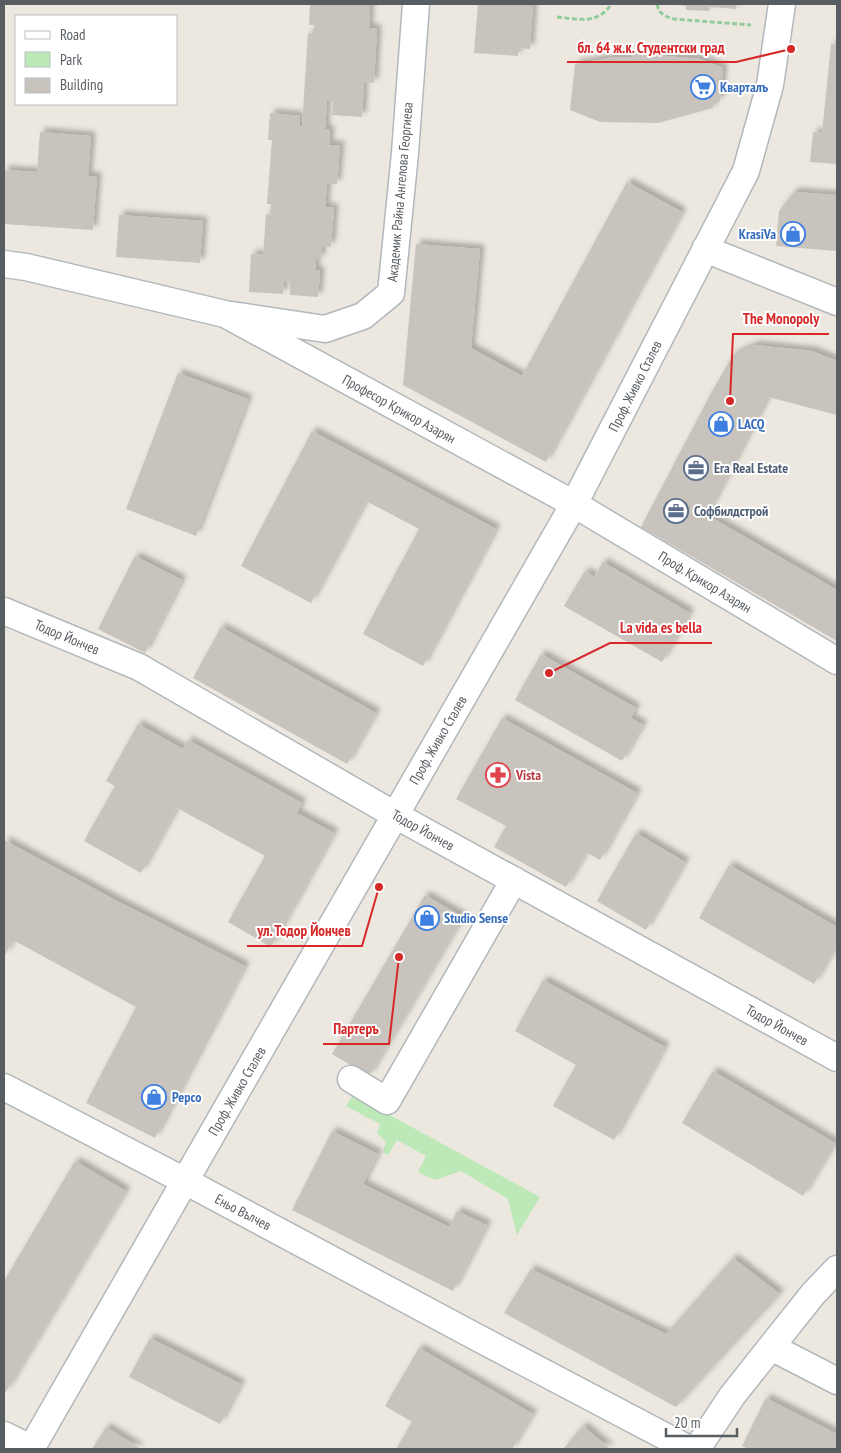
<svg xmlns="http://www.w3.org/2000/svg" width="841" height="1453" viewBox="0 0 841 1453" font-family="'PT Sans Narrow',sans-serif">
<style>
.green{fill:#bde8b8}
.building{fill:#c8c3bc;filter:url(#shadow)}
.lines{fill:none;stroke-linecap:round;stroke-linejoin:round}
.minor-casing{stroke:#b2b7bc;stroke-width:29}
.path{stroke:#92cc9c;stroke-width:3;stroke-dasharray:5 2.5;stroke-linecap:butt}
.minor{stroke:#fff;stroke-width:26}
.labels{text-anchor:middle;stroke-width:4;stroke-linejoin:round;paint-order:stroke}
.shop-label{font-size:14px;font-weight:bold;fill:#366cbe;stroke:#fff;text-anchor:start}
.street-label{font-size:14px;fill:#585d62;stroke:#fff}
.service-label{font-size:14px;font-weight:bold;fill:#4e5e75;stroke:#fff;text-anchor:start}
.health-label{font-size:14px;font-weight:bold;fill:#be3a42;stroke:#fff;text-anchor:start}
.leader{fill:none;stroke:#d62828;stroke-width:2}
.callout-dot{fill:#d62828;stroke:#fff;stroke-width:2}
.callout-label{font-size:15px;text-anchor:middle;font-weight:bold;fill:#d62828;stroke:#fff;stroke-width:4;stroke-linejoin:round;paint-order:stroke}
</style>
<defs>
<filter id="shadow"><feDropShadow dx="4.5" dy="-4.5" stdDeviation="2.5" flood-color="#0004"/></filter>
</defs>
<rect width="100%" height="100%" fill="#ede8df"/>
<!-- green -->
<path class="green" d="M353,1095l187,102 -23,38 -9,-36 -47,-28 -26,9 -17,-8 8,-16 -29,-16 -9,15 -5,-3 3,-10 -9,-9 3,-9 -34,-18z"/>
<!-- building -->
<path class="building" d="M310,4h60l-1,24 8,1 -3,54 -10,-1 -2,35 -30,-2 1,-14h-6l-2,28 5,1 -1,15h11l-3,39h-10l-2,23 9,1 -3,39 -9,-1 -1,13h-5l-1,11 5,1 -2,26 -28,-2v-13l-6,-1 -1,13 -34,-2 2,-38 12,1 3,-41 4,1 1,-11h-4l5,-64h-4l2,-27 30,3 -1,10h3l6,-93 5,1 1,-9h-5z
M478,4h55l-3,45 -12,-1v8l-44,-3z
M677,4h60l-1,5 -26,-2 -1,4 -23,-1v-4l-9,-1z
M831,44h6v120l-27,-2 3,-30 9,1z
M631,53l69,6 23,9 -3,33h-6l-1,7 -55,15 -58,-1 -30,-12 5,-46 41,-7 15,1z
M40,132l51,4 -3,40h9l-4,54 -89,-6v-54l33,2z
M627,182l55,30 -136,250 -143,-77 13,-141 64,5 -9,99 51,28z
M794,192l43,3v56l-61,-5 3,-35z
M119,215l84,6 -3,42 -84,-6z
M755,345l57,6 25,10v54l-69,-18 -61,118 130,75v51l-196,-114 69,-132 23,-40z
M178,373l70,26 -52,137 -70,-27z
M312,431l184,98 -73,137 -60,-32 56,-105 -53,-28 -55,102 -70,-37z
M135,556l47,24 -37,73 -47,-24z
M603,562l87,51 -28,49 -98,-56 21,-35 9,6z
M221,627l155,86 -29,51 -154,-86z
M541,654l95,54 -5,10 12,7 -21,36 -107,-61z
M502,718l135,75 -37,67 -14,-8 -20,35 -72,-40 12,-21 -50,-27z
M138,724l45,25 5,-9 114,63 -5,10 37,20 -63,114 -43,-25 37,-66 -88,-48 -36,65 -57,-32 31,-55 -9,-5z
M636,833l49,29 -39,68 -49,-29z
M4,840l113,61 128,65 -90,172 -69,-35 50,-96 -123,-67 -9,17z
M729,865l108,62v17l-23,40 -115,-66z
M425,895l38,22 -94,159 -37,-22z
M543,980l122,67 -51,93 -61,-34 23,-41 -61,-34z
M713,1071l122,72 -32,53 -121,-73z
M332,1131l46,23 -15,30 86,43 8,-16 30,14 -34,66 -161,-81z
M75,1161l51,30 -122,204v-114z
M733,1258l47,36 -104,113 -172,-94 27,-44 135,65z
M150,1338l91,46 -21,40 -91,-47z
M419,1348l114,66 -21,35h-116l16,-27 -27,-16z
M766,1398l71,36v15h-88l-7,-3z
M583,1426l27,23h-47z
M106,1427l35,22h-49z"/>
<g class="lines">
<defs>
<path id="minor" d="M705,249l132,53
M4,264l22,3 199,47 100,15 38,-13 28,-23 14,-140 11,-149
M225,314l349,190 263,157
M4,611l135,56 256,148 442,243
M351,1079l36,22 127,-221
M4,1087l181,94 295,158 209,110
M771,1347l66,34
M4,1435l28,14
M31,1449l543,-945 172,-333 24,-86 12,-81
M697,1449l35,-53 81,-102 24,-25"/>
</defs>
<!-- minor casing -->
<use href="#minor" class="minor-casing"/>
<!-- path -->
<path class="path" d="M657,4c2,10 7,12 17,15l77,6
M557,17c20,2 42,8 54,-13"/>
<!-- minor -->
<use href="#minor" class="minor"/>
</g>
<!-- icons -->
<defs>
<symbol id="supermarket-ring" viewBox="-11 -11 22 22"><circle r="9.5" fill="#fff" stroke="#3f7fe0" stroke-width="1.5"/><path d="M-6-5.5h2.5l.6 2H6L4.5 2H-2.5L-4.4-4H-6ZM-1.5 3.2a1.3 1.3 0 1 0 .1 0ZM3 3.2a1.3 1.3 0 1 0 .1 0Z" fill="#3f7fe0"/></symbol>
<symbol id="shop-ring" viewBox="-11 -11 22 22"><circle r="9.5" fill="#fff" stroke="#3f7fe0" stroke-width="1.5"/><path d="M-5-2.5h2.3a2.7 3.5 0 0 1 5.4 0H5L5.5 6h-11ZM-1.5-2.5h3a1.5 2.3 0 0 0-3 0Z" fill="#3f7fe0"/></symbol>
<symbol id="office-ring" viewBox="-11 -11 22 22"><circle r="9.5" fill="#fff" stroke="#5c6f8a" stroke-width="1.5"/><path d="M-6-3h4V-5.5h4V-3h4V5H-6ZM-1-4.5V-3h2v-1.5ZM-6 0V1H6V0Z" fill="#5c6f8a"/></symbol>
<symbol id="pharmacy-ring" viewBox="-11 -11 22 22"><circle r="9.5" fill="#fff" stroke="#e0444e" stroke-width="1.5"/><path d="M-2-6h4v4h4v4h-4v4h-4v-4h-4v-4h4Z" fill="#e0444e"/></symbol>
</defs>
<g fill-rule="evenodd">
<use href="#supermarket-ring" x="689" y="73" width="28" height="28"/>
<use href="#shop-ring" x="779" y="220" width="28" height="28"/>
<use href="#shop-ring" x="707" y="410" width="28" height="28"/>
<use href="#office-ring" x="682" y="454" width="28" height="28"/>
<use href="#office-ring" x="662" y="497" width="28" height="28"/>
<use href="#pharmacy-ring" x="484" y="761" width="28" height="28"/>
<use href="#shop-ring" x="413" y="904" width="28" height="28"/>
<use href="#shop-ring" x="140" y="1083" width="28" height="28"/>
</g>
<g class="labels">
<!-- shop labels -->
<g class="shop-label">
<text x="720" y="92">Кварталъ</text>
<text x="776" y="239" text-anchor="end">KrasiVa</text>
<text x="738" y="429">LACQ</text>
<text x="444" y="923">Studio Sense</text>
<text x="172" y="1102">Pepco</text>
</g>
<!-- street labels -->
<g class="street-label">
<text transform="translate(400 192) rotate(-85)" y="5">Академик Райна Ангелова Георгиева</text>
<text transform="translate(635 386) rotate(-63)" y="5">Проф. Живко Сталев</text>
<text transform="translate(399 409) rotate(29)" y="5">Професор Крикор Азарян</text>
<text transform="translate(705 582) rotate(31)" y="5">Проф. Крикор Азарян</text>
<text transform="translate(67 637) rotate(23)" y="5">Тодор Йончев</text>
<text transform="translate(438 740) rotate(-60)" y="5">Проф. Живко Сталев</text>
<text transform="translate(423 830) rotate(29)" y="5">Тодор Йончев</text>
<text transform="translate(777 1025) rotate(29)" y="5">Тодор Йончев</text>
<text transform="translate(237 1091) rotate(-60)" y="5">Проф. Живко Сталев</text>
<text transform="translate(243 1212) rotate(28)" y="5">Еньо Вълчев</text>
</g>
<!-- service labels -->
<g class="service-label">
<text x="714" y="473">Era Real Estate</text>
<text x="694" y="516">Софбилдстрой</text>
</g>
<!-- health labels -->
<g class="health-label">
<text x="516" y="780">Vista</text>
</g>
</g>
<!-- callouts -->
<path class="leader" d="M791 49L736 62H567M730 401L733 334H829M549 673L610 643H712M379 887L362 946H247M399 957L389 1044H323"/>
<g class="callout-dot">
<circle cx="791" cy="49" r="5"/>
<circle cx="730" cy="401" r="5"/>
<circle cx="549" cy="673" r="5"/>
<circle cx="379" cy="887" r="5"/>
<circle cx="399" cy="957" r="5"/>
</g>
<g class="callout-label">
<text x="651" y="53">бл. 64 ж.к. Студентски град</text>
<text x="781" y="324">The Monopoly</text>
<text x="661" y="633">La vida es bella</text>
<text x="304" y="936">ул. Тодор Йончев</text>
<text x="356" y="1034">Партеръ</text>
</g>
<!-- border -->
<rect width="841" height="1453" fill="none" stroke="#585d62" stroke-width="10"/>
<!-- legend -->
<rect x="15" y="15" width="162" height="90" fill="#ffffff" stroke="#bcbec0"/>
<rect x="25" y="31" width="25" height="8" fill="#ffffff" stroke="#bcbec0"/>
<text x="60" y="40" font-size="15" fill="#585d62">Road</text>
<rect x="25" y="52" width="25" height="15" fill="#bde8b8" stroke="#bcbec0"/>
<text x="60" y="65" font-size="15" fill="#585d62">Park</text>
<rect x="25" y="78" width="25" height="15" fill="#c8c3bc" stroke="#bcbec0"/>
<text x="60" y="90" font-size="15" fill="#585d62">Building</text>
<!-- scale -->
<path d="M666 1428v8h71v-8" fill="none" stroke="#585d62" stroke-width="2.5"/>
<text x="674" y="1428" font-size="15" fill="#585d62" stroke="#ffffff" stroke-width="4" paint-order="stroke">20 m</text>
</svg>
